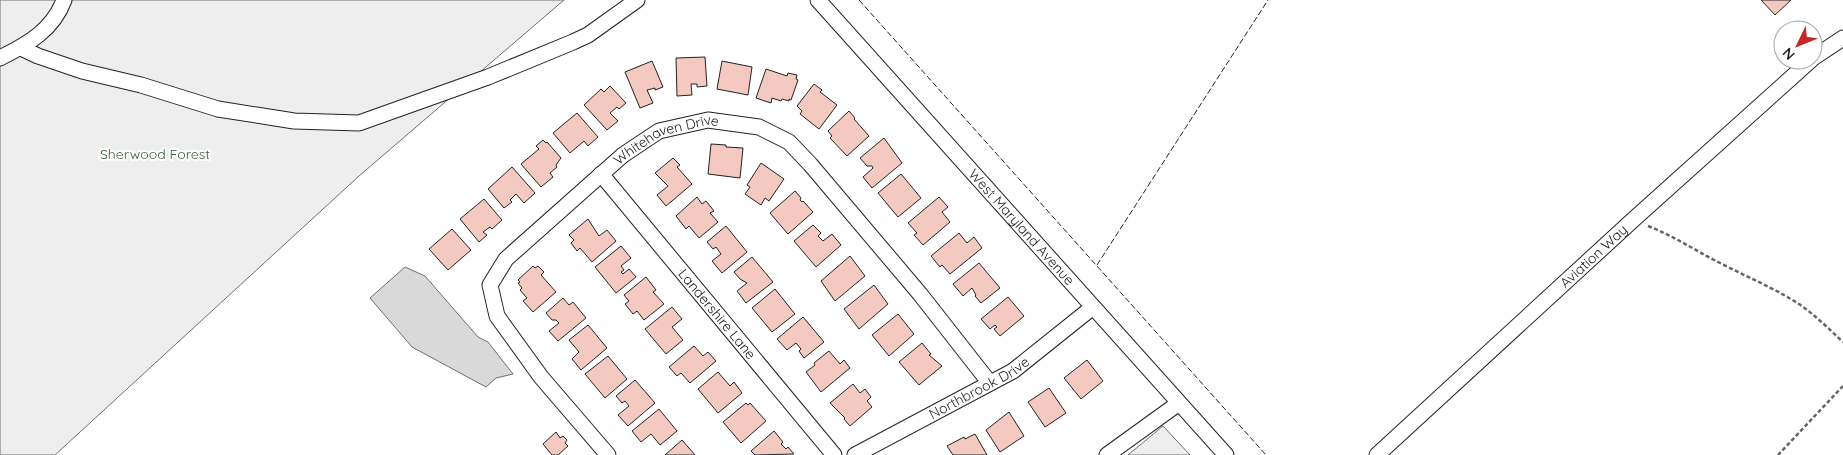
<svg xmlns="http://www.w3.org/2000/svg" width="1843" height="455" viewBox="0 0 1843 455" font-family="Quicksand,sans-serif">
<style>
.green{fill:#eee;stroke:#6f6f6f}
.water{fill:#d9d9d9;stroke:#6f6f6f}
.building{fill:#f3c9c0;stroke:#222}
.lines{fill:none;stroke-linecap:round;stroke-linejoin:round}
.minor-casing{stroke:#222;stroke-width:17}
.path{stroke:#646464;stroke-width:2.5;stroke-dasharray:4 2.5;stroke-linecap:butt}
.minor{stroke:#fff;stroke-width:15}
.fence{stroke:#222;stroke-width:1;stroke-dasharray:6 2.5;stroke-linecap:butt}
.labels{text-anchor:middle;stroke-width:4;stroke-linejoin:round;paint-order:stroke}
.street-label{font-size:14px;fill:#222;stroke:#fff}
.park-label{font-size:14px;fill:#2f5e38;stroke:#fff}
</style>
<rect width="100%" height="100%" fill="#fff"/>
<!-- green -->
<path class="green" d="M0,0h564l-205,176 -304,279h-55z
M1163,426l27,29h-62z"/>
<!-- water -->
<path class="water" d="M405,267l20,9 53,61 10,5 25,32 -17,4 -10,9 -74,-40 -42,-49z"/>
<!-- building -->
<path class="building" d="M1761,0h30l-16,15z
M705,57l2,29 -10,1v-3h-6l1,11 -15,1 -1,-38z
M652,61l11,26 -8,3v-2l-8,2 6,13 -13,5 -15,-36z
M722,61l30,6 -4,28 -31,-6z
M766,69l21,7 1,-3 9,2 -1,4 2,1 -7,20 -2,-1v2l-7,-2 -1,2 -9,-3 -1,5 -15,-5z
M814,84l8,6 -2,2 17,13 -18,24 -19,-15 2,-3 -5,-5z
M610,86l16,17 -7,6 -2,-2 -7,6 8,8 -11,9 -23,-25 17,-16 3,3z
M849,111l6,7 -1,1 15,17 -22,20 -17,-18 2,-2 -4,-5z
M577,113l21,24 -10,9 -4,-5 -14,12 -17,-20z
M884,138l18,25 -30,25 -9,-11 10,-9 -1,-2h-5l-7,-8z
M543,140l3,3 1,-1 14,16 -5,7 1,2 -7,6 3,4 -12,10 -20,-23 18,-15 -3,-3z
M711,144l15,1v2l17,1 -3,30 -32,-4z
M673,158l7,7 -3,2 15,17 -26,22 -9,-11 11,-9 -13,-13z
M761,163l23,16 -15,22 -4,-3 -4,7 -16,-11 5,-7 -3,-2z
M512,167l23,26 -11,10 -8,-9 -6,6 2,2 -8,6 -16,-19z
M901,174l20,24 -23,19 -20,-24z
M795,191l6,7 -1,2 2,2 1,-1 10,11 -25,22 -18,-21z
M697,197l5,7 4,-3 8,10 -4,2 8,9 -19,16 -10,-12 -3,3 -10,-13z
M939,197l9,10 -6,5 8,10 -27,23 -9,-10 3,-2 -9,-10z
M484,199l18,21 -10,9 -2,-2 -7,5 4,3 -8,7 -19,-23z
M588,219l11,17 8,-6 9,11 -24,21 -12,-14 -3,3 -6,-8 3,-3 -5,-5z
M813,225l8,8 -3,3 5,5 9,-7 9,11 -25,22 -22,-26z
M726,226l21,26 -25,21 -10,-12 9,-7 -5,-7 -3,2 -6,-7z
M452,229l19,21 -23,20 -19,-21z
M959,233l8,10 7,-6 8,11 -32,26 -8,-9 -2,2 -9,-11z
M621,246l10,12 -10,8 3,4 -3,2 2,2 6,-5 7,8 -20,16 -21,-26z
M850,256l15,20 -30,25 -14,-20z
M752,257l21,25 -27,21 -9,-12 10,-8 -7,-4 -6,-7z
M979,263l21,25 -19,15 -6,-7 1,-1 -4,-7 -9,8 -10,-12z
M533,266l2,2 3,-2 6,6 -3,3 15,17 -23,20 -10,-11 4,-3 -7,-8 2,-2 -4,-5 2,-1 -2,-2z
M646,277l10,13 -3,2 11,12 -20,16 -7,-9 -4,3 -8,-10 4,-3 -5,-6z
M874,285l14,19 -29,25 -15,-20z
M775,289l20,25 -23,18 -20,-24z
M1008,297l16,19 -24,20 -6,-7 3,-2 -2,-2 -5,4 -9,-10z
M563,298l6,7 4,-3 13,16 -28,23 -9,-10 10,-8 -3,-3h-4l-6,-7z
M672,307l10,12 -10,8 11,13 -17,14 -21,-25z
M898,314l16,20 -25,22 -17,-21z
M803,317l21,25 -20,16 -5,-7 2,-2 -5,-6 -9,7 -10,-11z
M588,325l19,23 -26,22 -9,-11 7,-7 -10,-12z
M922,343l9,11 -2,1 13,11 -23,19 -20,-23z
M694,346l9,10 5,-4 8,9 -26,22 -9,-10 -4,3 -8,-9z
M829,351l11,13 4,-4 6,8 -29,24 -15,-20 9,-7 -1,-2z
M608,356l19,23 -22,19 -20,-24z
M1087,360l16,21 -22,18 -17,-21z
M718,372l12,14 4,-4 8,11 -24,20 -20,-24z
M635,380l20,23 -27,23 -10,-11 11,-9 -4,-5 -3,2 -6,-7z
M853,384l7,9 5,-4 6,8 -4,4 5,6 -22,19 -6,-7 1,-1 -15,-15z
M1049,388l17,25 -21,14 -17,-25z
M746,403l2,2 2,-2 16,18 -25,22 -18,-21z
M659,409l18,22 -17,14 -9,-11 -10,8 -9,-11z
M1009,412l15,24 -24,16 -14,-22z
M774,431l9,11 -2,2 5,5 2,-2 6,7 -39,1 -4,-4z
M556,432l4,6 3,-2 4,4 -2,3 3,3 -10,9h-6l-9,-11z
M975,434l12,21h-34l-6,-9 17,-9 1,2z
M682,440l13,15h-30z"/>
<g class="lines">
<defs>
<g id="minor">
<path id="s1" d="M818,0l408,455"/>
<path d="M21,48l17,8 44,15 59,14 77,24 76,12 65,2 129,-46 85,-35 15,-7 49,-35"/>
<path d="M0,58c28,-14 53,-28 64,-58"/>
<path d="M1813,58l30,-20"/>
<path id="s2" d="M601,174l233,281"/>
<path id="s3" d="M608,455l-67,-78 -44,-61 -7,-31 16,-26 117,-104 36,-24 49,-11 51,7 30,15 21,22 110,130 69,88"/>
<path id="s4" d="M855,455l158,-84 80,-64"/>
<path d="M1107,455l72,-52"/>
<path id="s5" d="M1377,455l257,-236 177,-159"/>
</g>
</defs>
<!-- minor casing -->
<use href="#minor" class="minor-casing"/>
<!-- path -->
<path class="path" d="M1648,226c26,10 48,25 72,37 27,14 54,25 79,41 16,11 30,25 44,38
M1778,455l65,-69"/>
<!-- minor -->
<use href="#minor" class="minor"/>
<!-- fence -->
<path class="fence" d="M859,0l407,455
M1097,265l171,-265"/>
</g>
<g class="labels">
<!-- street labels -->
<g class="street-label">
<text dy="5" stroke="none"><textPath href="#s3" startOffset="444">Whitehaven Drive</textPath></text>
<text dy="5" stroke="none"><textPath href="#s1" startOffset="305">West Maryland Avenue</textPath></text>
<text dy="5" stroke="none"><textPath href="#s5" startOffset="294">Aviation Way</textPath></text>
<text dy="5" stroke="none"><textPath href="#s2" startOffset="182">Landershire Lane</textPath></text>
<text dy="5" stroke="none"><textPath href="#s4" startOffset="141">Northbrook Drive</textPath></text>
</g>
<!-- park labels -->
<g class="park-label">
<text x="155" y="159">Sherwood Forest</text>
</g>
</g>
<!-- north arrow -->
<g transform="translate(1798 45) rotate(227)"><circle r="24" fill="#ffffff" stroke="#a7a7a7"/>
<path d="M0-4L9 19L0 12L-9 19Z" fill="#c62828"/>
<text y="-8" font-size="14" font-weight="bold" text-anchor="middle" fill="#222222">N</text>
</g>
</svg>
